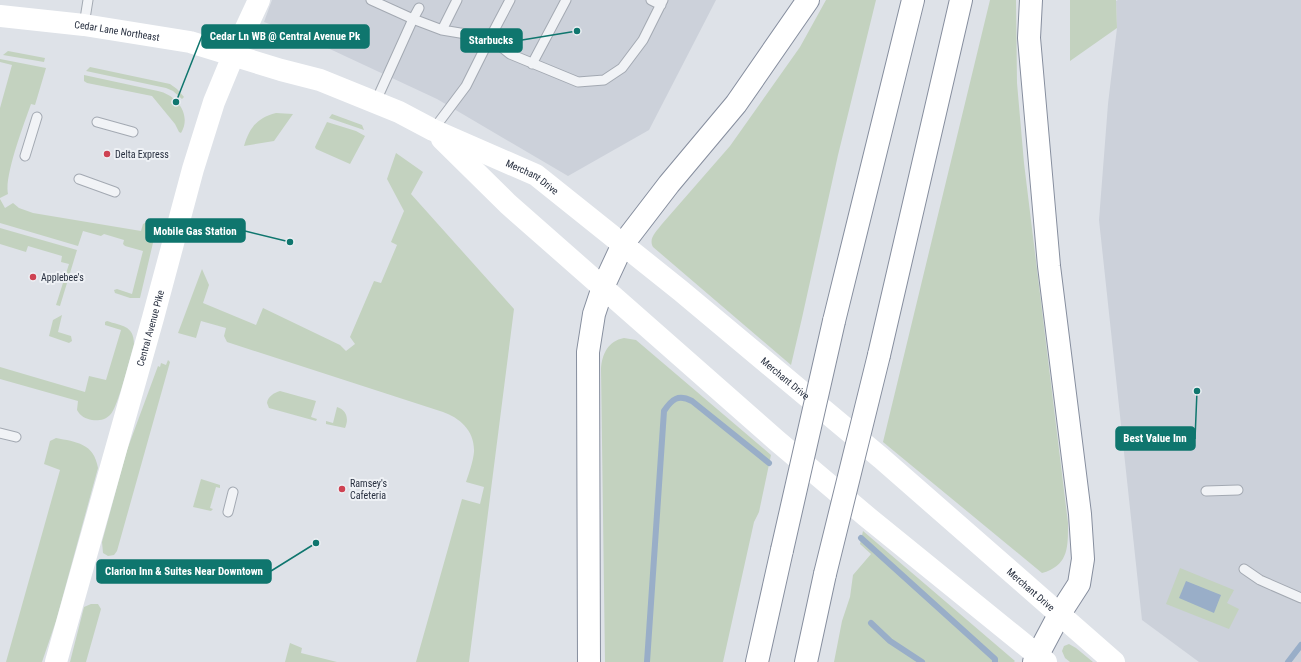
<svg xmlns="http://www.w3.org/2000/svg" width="1301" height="662" viewBox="0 0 1301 662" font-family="'Roboto Condensed',sans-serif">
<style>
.built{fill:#ccd1da}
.green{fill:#c3d2bf}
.water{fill:#99aec8}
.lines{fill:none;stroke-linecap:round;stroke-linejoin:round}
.stream{stroke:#99aec8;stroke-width:6}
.service-casing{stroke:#a3a9b2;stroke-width:11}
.motorway-casing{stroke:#868e9e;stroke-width:24}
.service{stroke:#f1f3f6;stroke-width:9}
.secondary{stroke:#fff;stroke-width:22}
.motorway{stroke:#fff;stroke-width:22}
.motorway-bridge-casing{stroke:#868e9e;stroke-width:24;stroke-linecap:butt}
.motorway-bridge{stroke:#fff;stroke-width:22}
.poi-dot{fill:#ce4252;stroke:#eef1f5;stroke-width:1.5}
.labels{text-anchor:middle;stroke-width:4;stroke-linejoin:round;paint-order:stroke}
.street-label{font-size:10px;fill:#272f3f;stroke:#eef1f5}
.poi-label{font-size:10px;fill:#272f3f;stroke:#eef1f5;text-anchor:start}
.leader{fill:none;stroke:#0f766e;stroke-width:1.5}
.callout-dot{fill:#0f766e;stroke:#eef1f5;stroke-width:1.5}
.callout{fill:#0f766e;stroke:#0f766e;stroke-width:1.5}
.callout-label{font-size:11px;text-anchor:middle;font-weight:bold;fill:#fff}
</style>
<rect width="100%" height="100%" fill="#dee2e8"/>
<!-- built -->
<path class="built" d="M272,0h444l-67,130 -81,46 -131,-77 -135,-63 -38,-14z
M1118,0h183v662h-102l-57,-42 -43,-400 9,-116 9,-76 -1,-27z"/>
<!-- green -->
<path class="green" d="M826,0h50l-38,155 -36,163 -11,47 -138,-118c-5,-9 4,-16 9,-23l68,-78 70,-99z
M990,0h26l1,83 7,80 44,360c0,24 1,42 -26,50l-159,-131z
M1070,0h46l1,28 -47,33z
M8,51l37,7 -1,4 -41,-7z
M0,59l46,9 -11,37 -4,-1c-7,20 -27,72 -23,90l-8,4v-90l12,-43 -12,-3z
M90,67l80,17 7,5 7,8 -2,2 -9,-8 -7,-3 -80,-17z
M84,75l74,16c19,4 34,24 23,42l-2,-1 -4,-8 -23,-28 -65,-13 -3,-2z
M276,113l17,1 -19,27 -30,5c6,-19 13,-28 32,-33z
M332,114l30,11 2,5 -35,-12z
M327,122l29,9 9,5 -15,28 -34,-15 -1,-2z
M396,153l27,19 -12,22 103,115 -45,353h-53l46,-163 18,5 4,-17 -18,-5c3,-9 7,-20 8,-30 1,-21 -14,-34 -31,-40l-216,-70 -3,-6 2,-8 -25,-7 -5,17 -18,-5 24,-64 7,16 -6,18 53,22 7,-17 77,37 6,6 9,-7 -5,-7 24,-56 7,2 16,-38 -6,-3 13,-31 -17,-32z
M0,199l5,9 8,-5 6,5 14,5 108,18 2,-7c5,-3 11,-5 14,2l-17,72h-10l-15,-5 -1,-3 3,-1 15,5 11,-43 -18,-5 -2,-2 1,-4 -20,-6 -3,2 -18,-5 -5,15 -78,-23z
M0,228l77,22 -17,56 -4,-1 13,-41 -8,-2 1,-6 -34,-10 -2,6 -26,-8z
M62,315l-4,17 13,4 1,5 -3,2 -20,-7 4,-16z
M107,321c14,5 27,4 27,23 -4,13 -16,64 -24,71 -5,5 -12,6 -18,5 -6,-1 -12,-4 -15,-10l1,-9 -78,-22v-12l85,25 4,-16 17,4 15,-50 -16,-5v-3z
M624,338l12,2 135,115 -12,57 -5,10 -31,140h-118l-4,-293c1,-15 7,-28 23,-31z
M168,360l2,2 -53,189 -3,4 -6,1 -5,-3 -1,-11 25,-92 31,-84 2,1 1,-4 5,2z
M280,391l36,10 -5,16 6,2 -1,2 -47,-13 -2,-5c1,-7 7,-10 13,-12z
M337,407c10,3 12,12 8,21l-19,-4v-3l7,2z
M56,438c20,4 38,5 42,30l-42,153 -14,41h-36l54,-192 -16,-6 6,-23z
M201,479l19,6v3l-4,-1 -6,21 3,1 -2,2 -18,-4z
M863,531l152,130 -1,1h-180l8,-41 8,-24 3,-22 18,-21 -11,-10z
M1180,568l54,22 -7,13 12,6 -10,20 -63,-25z
M91,604h7l3,5 -15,53h-16l14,-55z
M290,643l12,5 -1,5 36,9h-52z
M1069,644l7,4 17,14h-23l-5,-4 -3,-7 2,-5z"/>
<!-- water -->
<path class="water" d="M1186,581l35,14 -7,18 -35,-15z"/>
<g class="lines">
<!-- stream -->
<path class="stream" d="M861,538l134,121v3
M871,623l19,18 32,21
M647,662l17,-251c8,-12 14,-17 28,-10l77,62
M1288,662l13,-17"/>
<defs>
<path id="service" d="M371,0l42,19 6,-11
M651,0l10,5
M84,25l4,-25
M442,30l15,-30
M532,64l34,-64
M376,101l37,-82 29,11 48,8 20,16 68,28 26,-2 18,-12 21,-28 20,-40
M97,122l36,10
M433,130l33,-44 24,-48 20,-38
M25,156l12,-39
M79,179l36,13
M0,433l16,4
M1206,491l32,-1
M228,512l5,-20
M1244,569l16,11 41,18"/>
<path id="motorway" d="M1031,0l-2,38 20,228 31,248 3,45 -4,25 -20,31 -25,47
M834,321l79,-321
M879,355l82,-355
M589,662l-1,-310 6,-38 9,-27 20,-43 46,-60 67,-80 72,-104
M757,662l25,-112
M806,662l19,-88"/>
</defs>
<!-- service casing -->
<use href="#service" class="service-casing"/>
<!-- motorway casing -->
<use href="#motorway" class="motorway-casing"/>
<!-- service -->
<use href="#service" class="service"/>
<!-- secondary -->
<g class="secondary">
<path id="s1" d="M0,16l84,9 106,17 91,28 39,10 79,32 34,18 103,45 145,116 200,167 233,204"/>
<path d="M442,139l66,65 268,236 90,76 180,146"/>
<path id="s2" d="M56,662l97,-344 40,-149 21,-67 19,-46 26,-56"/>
</g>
<!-- motorway -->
<use href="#motorway" class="motorway"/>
<defs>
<path id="motorway-bridge" d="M782,550l52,-229
M825,574l54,-219"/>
</defs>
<!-- motorway-bridge casing -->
<use href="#motorway-bridge" class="motorway-bridge-casing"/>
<!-- motorway-bridge -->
<use href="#motorway-bridge" class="motorway-bridge"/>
</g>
<!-- markers -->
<g class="poi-dot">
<circle cx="107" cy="154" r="4"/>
<circle cx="33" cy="277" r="4"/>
<circle cx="342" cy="489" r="4"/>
</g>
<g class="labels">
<!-- street labels -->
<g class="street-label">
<text dy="4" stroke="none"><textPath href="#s1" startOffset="118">Cedar Lane Northeast</textPath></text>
<text dy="4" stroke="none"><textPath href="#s1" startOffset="561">Merchant Drive</textPath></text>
<text dy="4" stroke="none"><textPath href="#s2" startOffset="347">Central Avenue Pike</textPath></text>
<text dy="4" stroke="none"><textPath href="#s1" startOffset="885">Merchant Drive</textPath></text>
<text dy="4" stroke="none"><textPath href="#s1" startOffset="1209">Merchant Drive</textPath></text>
</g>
<!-- poi labels -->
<g class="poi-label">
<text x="115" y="158">Delta Express</text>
<text x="41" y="281">Applebee's</text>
<text x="350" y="487">Ramsey's<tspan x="350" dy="12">Cafeteria</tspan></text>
</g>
</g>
<!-- callouts -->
<path class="leader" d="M176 102L202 36M577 31L522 40M290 242L245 231M1197 391L1195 439M316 543L271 571"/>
<g class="callout-dot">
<circle cx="176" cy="102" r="4"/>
<circle cx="577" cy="31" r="4"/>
<circle cx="290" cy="242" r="4"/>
<circle cx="1197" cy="391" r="4"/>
<circle cx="316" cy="543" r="4"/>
</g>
<g class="callout">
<rect x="202" y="25" width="167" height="23" rx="4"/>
<rect x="461" y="29" width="61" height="23" rx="4"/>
<rect x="146" y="219" width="99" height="23" rx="4"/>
<rect x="1116" y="427" width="79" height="23" rx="4"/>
<rect x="97" y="560" width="174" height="23" rx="4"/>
</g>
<g class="callout-label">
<text x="285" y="40">Cedar Ln WB @ Central Avenue Pk</text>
<text x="491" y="44">Starbucks</text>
<text x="195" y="235">Mobile Gas Station</text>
<text x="1155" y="442">Best Value Inn</text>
<text x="184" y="575">Clarion Inn &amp; Suites Near Downtown</text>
</g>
</svg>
